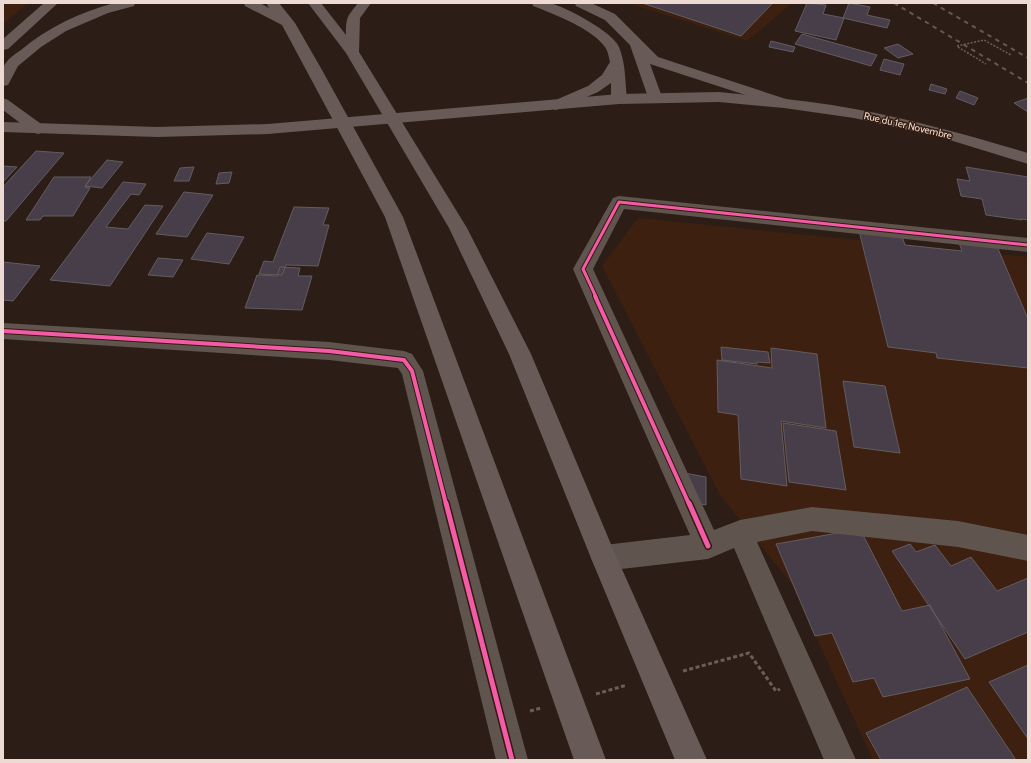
<svg xmlns="http://www.w3.org/2000/svg" width="1031" height="763" viewBox="0 0 1031 763" font-family="Cabin,sans-serif">
<style>
.built{fill:#3d2010}
.building{fill:#483e4a;stroke:#635c5f}
.lines{fill:none;stroke-linecap:round;stroke-linejoin:round}
.path-far1{stroke:#695f5a;stroke-width:1.5;stroke-dasharray:2 1.5;stroke-linecap:butt}
.path{stroke:#695f5a;stroke-width:3;stroke-dasharray:4 2.5;stroke-linecap:butt}
.minor{fill:#5f544e;fill-rule:evenodd}
.primary{fill:#685a57;fill-rule:evenodd}
.trunk{fill:#685a56;fill-rule:evenodd}
.rail{stroke:#635952;stroke-width:2;stroke-dasharray:4.5 4.5;stroke-linecap:butt}
.cycleway-far2-casing{stroke:#351b0d;stroke-width:5}
.cycleway-far1-casing{stroke:#351b0d;stroke-width:6}
.cycleway-casing{stroke:#351b0d;stroke-width:8}
.cycleway-far2{stroke:#f35aa7;stroke-width:3}
.cycleway-far1{stroke:#f35aa7;stroke-width:4}
.cycleway{stroke:#f35aa7;stroke-width:5}
.labels{text-anchor:middle;stroke-width:3;stroke-linejoin:round;paint-order:stroke}
.far-street-label{font-size:10px;fill:#eddad2;stroke:#351b0d}
</style>
<rect width="100%" height="100%" fill="#2c1e16"/>
<!-- built -->
<path class="built" d="M3,3h25l-25,21z
M628,3h164l-45,38z
M638,218l390,39v503h-155l-82,-177 -71,-88 -118,-229z"/>
<!-- building -->
<path class="building" d="M642,3h131l-32,33z
M807,3l19,2 -3,9 21,4 -8,22 -41,-9z
M849,3l21,4 -3,8 23,5 -3,8 -44,-10z
M802,34l75,21 -6,11 -76,-22z
M771,41l24,6 -2,5 -24,-5z
M898,44l15,10 -15,4 -14,-10z
M884,59l20,5 -4,11 -20,-5z
M931,84l16,5 -2,5 -16,-4z
M960,91l18,7 -4,7 -18,-7z
M1028,98v14l-14,-9z
M36,151l28,2 -58,68h-3v-34z
M107,160l16,2 -21,26 -17,-2z
M3,166l14,1 -14,15z
M194,167l-5,14h-15l6,-13z
M966,167l62,10v43l-7,-1 1,1 -36,-5 -4,-16 -21,-3 -4,-17 13,2z
M232,172l-3,11 -13,1 3,-11z
M54,177h37l-6,10 5,1 -17,28h-30l-3,4h-14z
M123,182l23,2 -7,11 -8,-1 -25,33 22,2 17,-24 18,1 -53,80 -60,-6z
M184,192l29,3 -26,42 -31,-3z
M294,207l35,1 -6,17h6l-11,41 -32,-1 -4,10 -23,-1 5,-13 9,1z
M859,231l43,5 3,9 57,6 -4,-11 38,4 32,75v49l-91,-10 -1,-5 -48,-6z
M207,233l37,4 -15,27 -38,-5z
M158,258l25,2 -10,17 -25,-2z
M3,262l37,4 -27,35 -10,-1z
M280,267l20,1 -2,8h14l-10,34 -57,-2 12,-33 20,1z
M721,347l47,5 2,11 -13,-1v2l-35,-4z
M771,348l46,6 9,74 -45,-7 6,65 -46,-7 -3,-64 -20,-3 -1,-52 55,8z
M843,381l42,5 15,67 -46,-6z
M783,423l53,8 10,59 -57,-8z
M679,472l27,5v28l-29,-5z
M860,529l42,82 28,-6 40,74 -87,18 -9,-19 -21,4 -21,-49 -17,3 -39,-92z
M910,544l6,8 19,-7 16,21 20,-9 26,34 31,-13v54l-63,27 -73,-108z
M1028,665v74l-39,-57z
M967,687l49,73h-135l-15,-27z"/>
<g class="lines">
<!-- path-far1 -->
<path class="path-far1" d="M957,46l27,-6 27,15
M958,47l28,17"/>
<!-- path -->
<path class="path" d="M683,671l66,-18 27,38 4,-2
M596,694l31,-9
M530,711l11,-3"/>
<!-- minor -->
<path class="minor" d="M619,196l409,42v14l-404,-43 -31,60 121,261 26,-10 72,-13 146,14 70,14v26l-70,-14 -146,-16 -55,11 99,218h-32l-90,-212 -26,11 -104,12 -9,-4 -4,-9 4,-9 9,-4 86,-10 -117,-266 40,-71z
M3,323l326,19 75,9 8,3 11,17 105,389h-32l-94,-386 -4,-6 -69,-8 -326,-21z"/>
<!-- primary -->
<path class="primary" d="M719,92c45,5 91,8 136,17 59,11 116,27 173,44v11l-88,-27 -86,-19 -70,-10 -65,-6 -100,2 -351,30 -111,3 -154,-5v-10l154,5 111,-3 351,-30z"/>
<!-- trunk -->
<path class="trunk" d="M44,3h14l-50,46 -5,1v-11z
M114,3h21l-1,3 -26,7 -42,18 -25,16 -23,19 -10,19 -5,1v-18l2,-4c4,-6 10,-10 16,-14 27,-23 60,-38 93,-47z
M244,3h16l9,5 -3,-5h13l16,20 27,47 81,147 203,543h-32l-189,-543 -103,-192 -37,-19z
M308,3h13l25,32c0,-18 1,-18 12,-32h13l-11,15 -1,34 108,176 64,126 82,195 94,211h-32l-84,-202 -82,-204 -60,-126 -103,-175z
M532,3c5,0 13,-1 18,0 16,4 63,29 69,44 7,17 6,35 8,52l-3,3 -5,2 -5,-2 -3,-3v-16l-13,9 -37,16 -5,2 -5,-2 -3,-3 3,-3 37,-16 14,-11 8,-13c-1,-4 -2,-11 -5,-15 -12,-18 -51,-33 -72,-41z
M575,3h16l24,11 43,43 131,43 3,3 -3,3 -5,2 -5,-2 -129,-42 12,33 -3,3 -5,2 -5,-2 -19,-55 -25,-25 -29,-14z
M3,98l5,2 36,26 2,3 -2,3 -6,2 -6,-2 -29,-22z"/>
<!-- rail -->
<path class="rail" d="M894,3l134,80
M933,3l95,55"/>
<defs>
<path id="cycleway-far2" d="M596,297l-13,-28 36,-67 409,43"/>
<path id="cycleway-far1" d="M595,296l94,208
M3,331l326,20 75,9 8,11 34,133"/>
<path id="cycleway" d="M446,503l66,257
M689,503l19,43"/>
</defs>
<!-- cycleway-far2 casing -->
<use href="#cycleway-far2" class="cycleway-far2-casing"/>
<!-- cycleway-far1 casing -->
<use href="#cycleway-far1" class="cycleway-far1-casing"/>
<!-- cycleway casing -->
<use href="#cycleway" class="cycleway-casing"/>
<!-- cycleway-far2 -->
<use href="#cycleway-far2" class="cycleway-far2"/>
<!-- cycleway-far1 -->
<use href="#cycleway-far1" class="cycleway-far1"/>
<!-- cycleway -->
<use href="#cycleway" class="cycleway"/>
</g>
<g class="labels">
<!-- far-street labels -->
<g class="far-street-label">
<text transform="translate(908 125) rotate(13)" y="4">Rue du 1er Novembre</text>
</g>
</g>
<!-- border -->
<rect width="1031" height="763" fill="none" stroke="#eddad2" stroke-width="8"/>
</svg>
